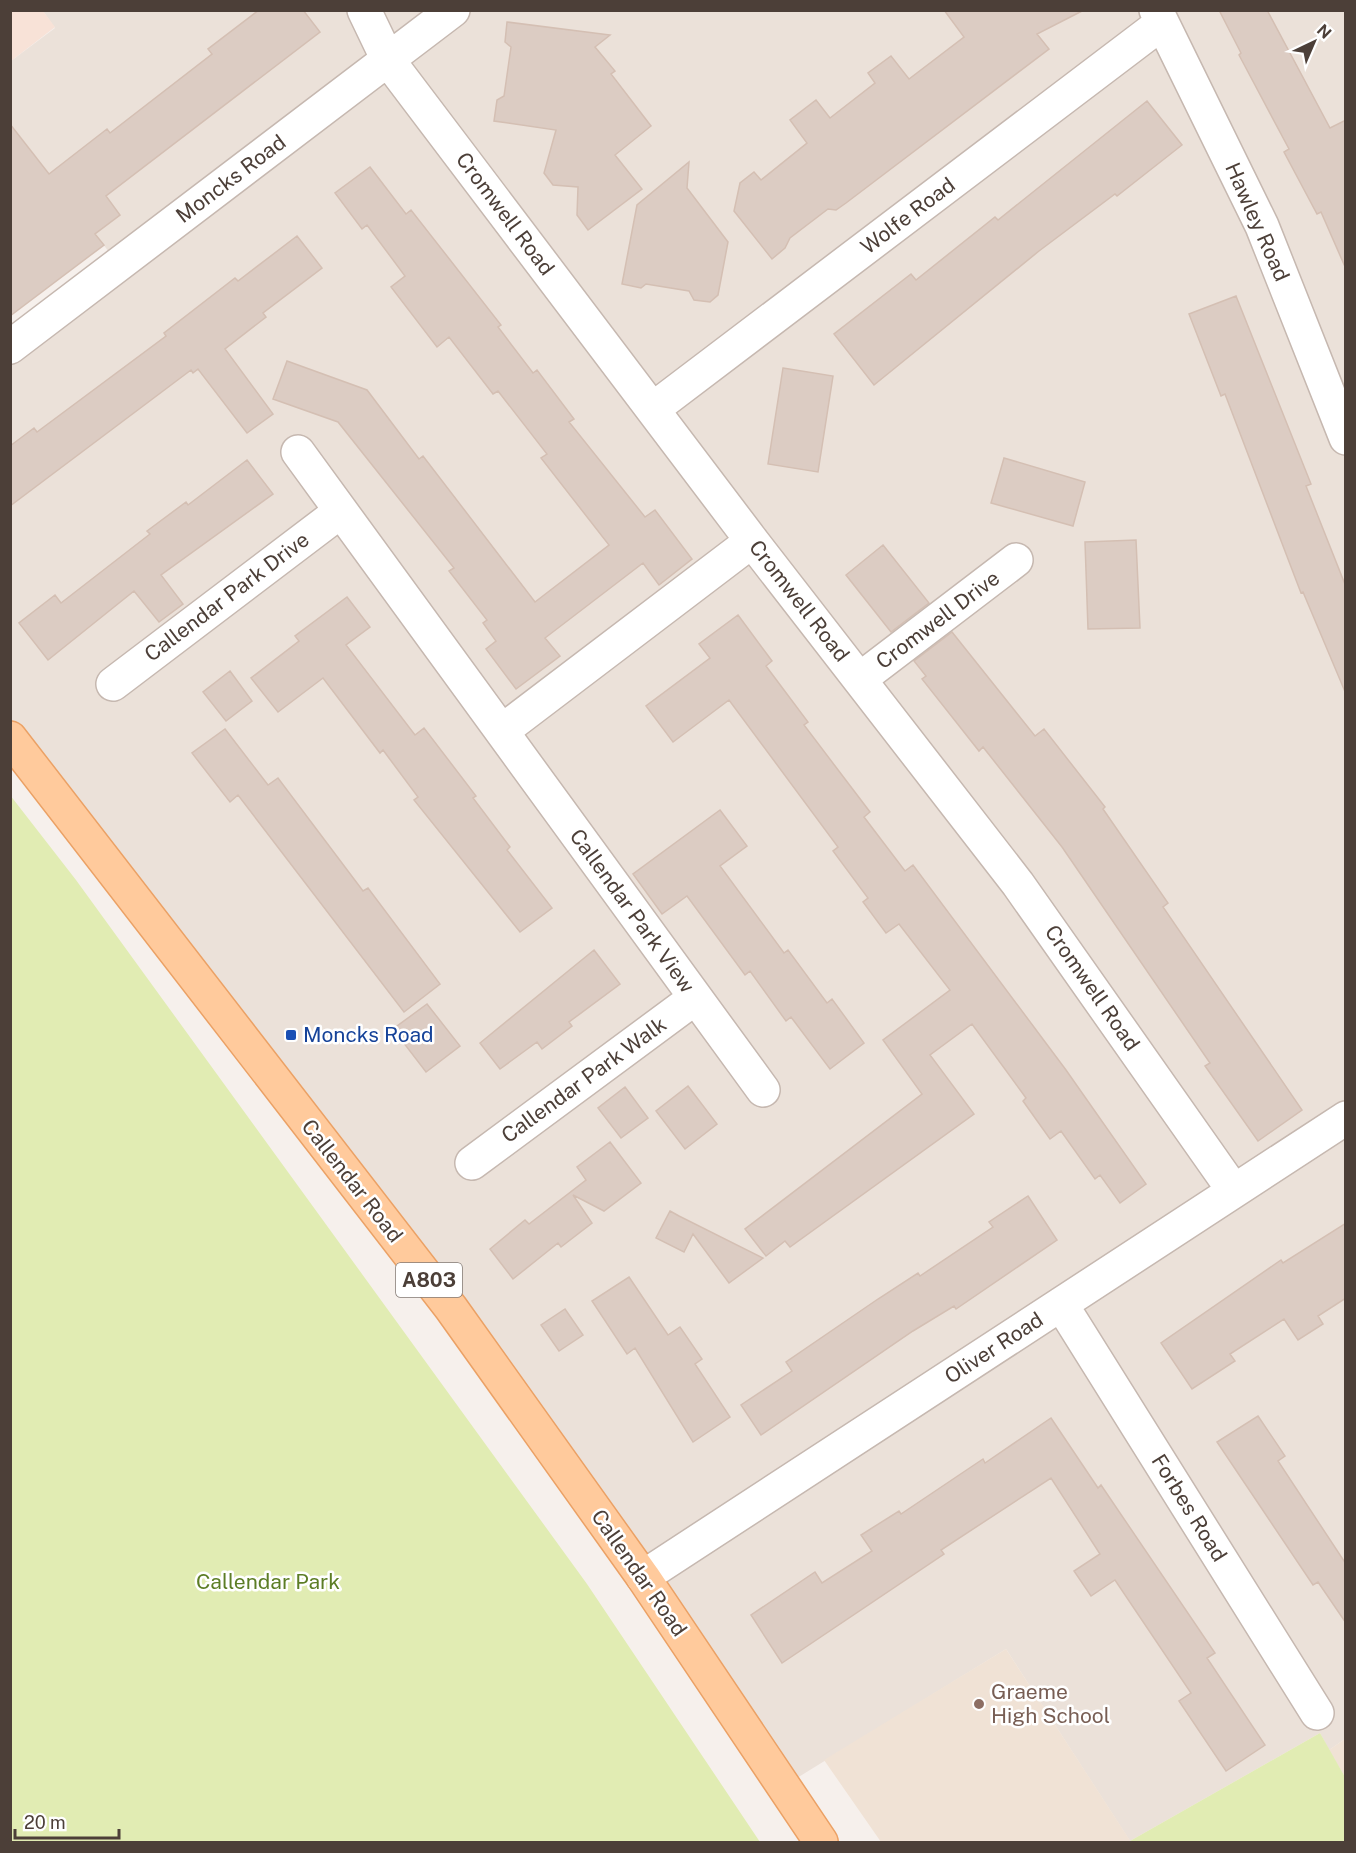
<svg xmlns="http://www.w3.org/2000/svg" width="1356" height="1853" viewBox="0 0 1356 1853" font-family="'Public Sans',sans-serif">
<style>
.residential{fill:#ebe1d9}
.commercial{fill:#f8e2d7}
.education{fill:#f0e2d5}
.green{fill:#e1ecb3}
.building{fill:#dcccc3;stroke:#d4bfb3;stroke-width:1.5}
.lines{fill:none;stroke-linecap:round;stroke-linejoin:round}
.street-casing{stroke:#c6b8b0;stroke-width:36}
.primary-casing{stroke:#eba165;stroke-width:36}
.street{stroke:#fff;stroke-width:33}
.primary{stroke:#ffca9c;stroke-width:33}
.transit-dot{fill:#1a4fb4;stroke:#fff;stroke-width:2}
.education-dot{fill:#8d6e63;stroke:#fff;stroke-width:2}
.labels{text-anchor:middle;stroke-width:5;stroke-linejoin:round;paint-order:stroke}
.shield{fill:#fff;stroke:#827974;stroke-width:1.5}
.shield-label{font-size:20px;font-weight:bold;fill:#4c3f38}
.street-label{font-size:21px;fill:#4c3f38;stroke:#fff}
.transit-label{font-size:21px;fill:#164399;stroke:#fff;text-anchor:start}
.park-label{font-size:21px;fill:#5c7d25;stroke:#fff}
.education-label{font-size:21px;fill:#785e54;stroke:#fff;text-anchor:start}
</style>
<rect width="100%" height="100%" fill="#f6f0ec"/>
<!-- residential -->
<path class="residential" d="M43,11h1302v1728l-16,11 -9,-17 -190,108 -124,-192 -222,137 -773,-1052 -1,-383 112,-82 -111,-145v-63l44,-33z"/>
<!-- commercial -->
<path class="commercial" d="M11,10l32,1 12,16 -44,34z"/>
<!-- education -->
<path class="education" d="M1006,1649l125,193h-250l-57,-82z
M1345,1739v38l-16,-27z"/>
<!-- green -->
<path class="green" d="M10,795l66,85 511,704 173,258h-749z
M1320,1733l25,44v65l-215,-1z"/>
<!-- building -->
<path class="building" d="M259,10h44l17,22 -214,164 14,19 -25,19 9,11 -94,71v-192l39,50 58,-45 3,4 102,-79 -4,-5z
M944,10h140l-47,24 12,15 -203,154 -10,7 -8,-1 -38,29 -5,10 -13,11 -38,-48 6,-28 14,-11 7,8 46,-37 -17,-23 26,-20 14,18 45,-35 -7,-10 23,-17 18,23 55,-42z
M1219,10h48l63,118 16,-8v149l-25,-57 -4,2 -33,-62 5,-3 -50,-94 2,-2z
M507,22l103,13 -15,12 20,24 -4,3 40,52 -36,29 27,34 -54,41 -11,-15 1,-28 -25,-2 -9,-12 12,-43 -62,-9 3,-21 7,-4 7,-49 -6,-5z
M1147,101l35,44 -65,51 -2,-2 -76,57 -165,134 -40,-51 77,-60 5,6 79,-63 3,3z
M689,162l-2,26 41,54 -10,53 -8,7 -16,-2 -5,-9 -43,-7 -5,4 -19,-4 15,-79z
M370,167l36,47 5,-4 90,115 -3,2 35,46 4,-3 37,49 -5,3 76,95 10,-7 37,49 -33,26 -16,-22 -98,75 15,18 -44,33 -30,-40 10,-8 -13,-18 4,-3 -38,-49 5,-3 -116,-146 -65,-23 14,-38 80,29 52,69 4,-3 112,146 74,-57 -68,-87 6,-4 -49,-63 -5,3 -44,-57 -12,10 -46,-60 14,-11 -38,-51 -5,4 -27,-36z
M297,236l25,32 -59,45 3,4 -41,32 48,65 -26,19 -49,-64 -5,4 -2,-3 -181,136v-60l24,-18 3,4 129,-96 -2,-3 71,-55 3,3z
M1236,296l75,188 -5,2 40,101v107l-43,-102 -2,1 -76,-199 -4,2 -32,-82z
M783,368l50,8 -15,96 -50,-8z
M1004,458l81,24 -12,44 -82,-23z
M247,460l26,34 -112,81 22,29 -24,18 -25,-31 -86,69 -29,-37 36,-28 6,8 89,-69 -3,-3 39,-29 2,3z
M1136,540l4,88 -52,1 -3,-87z
M883,545l46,58 -38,29 -45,-57z
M347,597l23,30 -24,18 69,90 9,-7 52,68 -3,2 37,49 -3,3 45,58 -32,24 -106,-132 4,-3 -35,-47 -3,3 -57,-75 -45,34 -27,-34 48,-37 -4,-5z
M738,615l34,46 -6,5 42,56 -4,3 66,87 -6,5 41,54 8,-6 153,205 80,114 -26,19 -20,-28 -5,4 -34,-48 -11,8 -27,-38 3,-3 -54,-74 -42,31 44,59 -184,133 -5,-6 -19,15 -21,-27 177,-135 -39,-54 67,-50 -51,-66 -13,9 -23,-31 5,-4 -35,-47 5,-4 -109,-147 -56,42 -27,-36 64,-48 -11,-14z
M952,632l83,104 9,-7 61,78 -2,2 65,94 -5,4 139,203 -44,31 -53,-75 5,-3 -148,-216 -79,-100 -4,4 -57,-72 4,-3 -12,-15z
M230,671l22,30 -26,20 -23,-29z
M225,729l43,56 10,-7 85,113 5,-3 72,96 -36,28 -166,-217 -8,7 -38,-49z
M720,810l27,36 -27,20 64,87 4,-3 39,53 5,-4 32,44 -34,26 -39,-52 -5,4 -36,-50 -5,4 -58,-79 -25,18 -29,-40z
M594,950l26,34 -51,38 3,4 -30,23 -5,-7 -37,27 -20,-26z
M427,1004l33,42 -34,26 -33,-43z
M688,1086l29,38 -32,25 -29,-38z
M625,1087l23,31 -27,20 -23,-30z
M610,1142l31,41 -37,28 -31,-16 19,28 -31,24 -3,-4 -45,36 -23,-30 35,-29 4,4 57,-44 -9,-13z
M1028,1196l29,44 -101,69 -2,-3 -41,25 -152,104 -20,-30 51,-34 -6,-9 92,-63 40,-26 2,3 73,-49 -4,-5z
M670,1211l9,5 84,42 -34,25 -36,-49 -9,18 -28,-14z
M1346,1223v75l-28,18 5,8 -25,16 -14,-21 -54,35 5,7 -43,28 -31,-46 120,-83 2,3z
M629,1277l39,58 12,-8 22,32 -7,5 35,53 -37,25 -58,-94 -8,6 -35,-53z
M565,1309l18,26 -24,16 -18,-26z
M1258,1416l27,40 -7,5 68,103v59l-28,-41 -5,3 -96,-143z
M1051,1418l47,70 3,-3 114,168 -8,5 58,87 -39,26 -47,-70 12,-8 -76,-113 -24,16 -17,-25 26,-17 -49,-76 -110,72 3,4 -162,109 -31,-48 64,-43 7,11 50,-32 -11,-16 38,-24 2,3 82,-55 2,4z"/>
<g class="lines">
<defs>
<path id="street" d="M364,10l24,50 364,481 266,343 216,307
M1156,10l106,216 84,212
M10,347l443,-337
M653,409l509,-386
M298,452l465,638
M860,679l156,-119
M113,684l228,-173
M502,731l250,-190
M472,1163l223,-165
M1061,1304l256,409
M643,1577l703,-459"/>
<path id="primary" d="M10,738l441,570 192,269 178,265"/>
</defs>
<!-- street casing -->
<use href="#street" class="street-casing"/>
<!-- primary casing -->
<use href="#primary" class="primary-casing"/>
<!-- street -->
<use href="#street" class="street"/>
<!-- primary -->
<use href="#primary" class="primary"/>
</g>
<!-- markers -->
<rect class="transit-dot" x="285" y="1029" width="12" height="12" rx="3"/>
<circle class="education-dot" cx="979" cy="1704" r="6"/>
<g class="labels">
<!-- shield labels -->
<rect class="shield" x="396" y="1263" width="66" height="34" rx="4.5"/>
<g class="shield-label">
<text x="429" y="1287">A803</text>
</g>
<!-- street labels -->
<g class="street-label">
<text transform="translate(231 179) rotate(-37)" y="7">Moncks Road</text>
<text transform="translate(505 214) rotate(53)" y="7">Cromwell Road</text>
<text transform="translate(908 216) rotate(-37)" y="7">Wolfe Road</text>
<text transform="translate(1257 222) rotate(66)" y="7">Hawley Road</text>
<text transform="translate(227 597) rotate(-37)" y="7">Callendar Park Drive</text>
<text transform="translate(799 601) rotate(52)" y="7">Cromwell Road</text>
<text transform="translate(938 620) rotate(-37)" y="7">Cromwell Drive</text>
<text transform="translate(632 911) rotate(54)" y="7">Callendar Park View</text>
<text transform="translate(1092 988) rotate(55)" y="7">Cromwell Road</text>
<text transform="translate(584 1080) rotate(-36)" y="7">Callendar Park Walk</text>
<text transform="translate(352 1181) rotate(52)" y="7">Callendar Road</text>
<text transform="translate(994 1348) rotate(-33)" y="7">Oliver Road</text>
<text transform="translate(1189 1508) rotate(58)" y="7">Forbes Road</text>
<text transform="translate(639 1573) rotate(55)" y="7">Callendar Road</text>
</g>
<!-- transit labels -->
<g class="transit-label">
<text x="303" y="1042">Moncks Road</text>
</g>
<!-- park labels -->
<g class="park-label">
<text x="268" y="1589">Callendar Park</text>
</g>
<!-- education labels -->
<g class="education-label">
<text x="991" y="1699">Graeme<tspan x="991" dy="24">High School</tspan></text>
</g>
</g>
<!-- border -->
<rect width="1356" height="1853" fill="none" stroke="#4c3f38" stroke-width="24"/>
<!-- north arrow -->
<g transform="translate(1314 42) rotate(44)" stroke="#ffffff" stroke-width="4.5" paint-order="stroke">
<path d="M0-4.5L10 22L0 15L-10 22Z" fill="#4c3f38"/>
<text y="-9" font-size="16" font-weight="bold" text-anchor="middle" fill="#4c3f38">N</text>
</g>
<!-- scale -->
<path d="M15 1829v9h104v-9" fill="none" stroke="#4c3f38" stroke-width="3"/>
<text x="24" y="1829" font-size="18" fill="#4c3f38" stroke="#ffffff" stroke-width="4.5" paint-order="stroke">20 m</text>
</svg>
